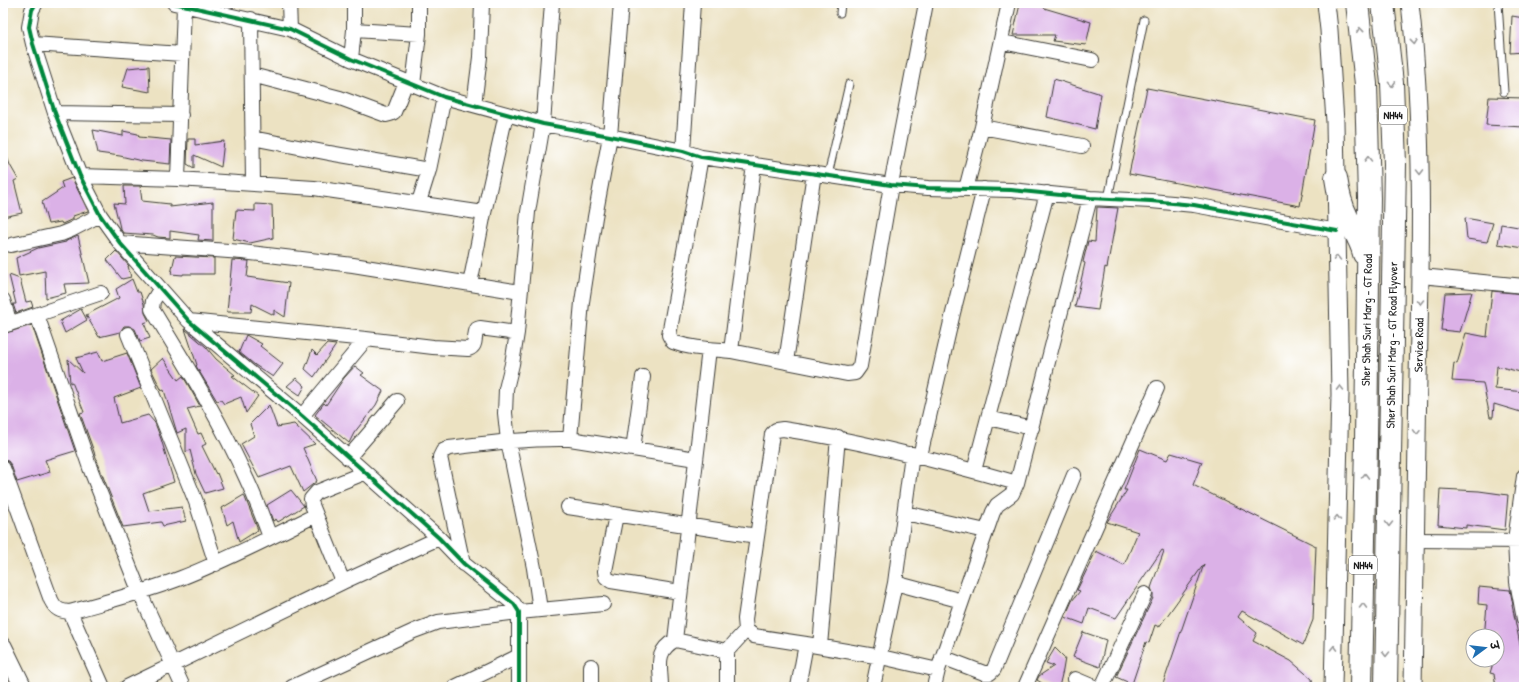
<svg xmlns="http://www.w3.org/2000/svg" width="1527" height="690" viewBox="0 0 1527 690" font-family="'Patrick Hand','Playpen Sans Deva',sans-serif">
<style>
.building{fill:#dbb1e7}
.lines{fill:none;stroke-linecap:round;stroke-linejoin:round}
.service-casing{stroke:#3b3a35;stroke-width:9}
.minor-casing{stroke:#3b3a35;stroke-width:16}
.tertiary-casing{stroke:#3b3a35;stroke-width:19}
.trunk-casing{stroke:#3b3a35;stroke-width:24}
.service{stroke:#fff;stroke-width:7}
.minor{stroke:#fff;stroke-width:14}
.tertiary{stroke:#fff;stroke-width:17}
.trunk{stroke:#fff;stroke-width:22}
.cycleway-casing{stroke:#fff;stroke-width:6}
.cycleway{stroke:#00873e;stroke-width:4}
.oneway{stroke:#999}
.labels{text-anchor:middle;stroke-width:3;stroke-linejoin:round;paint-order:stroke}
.shield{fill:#fff;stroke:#606060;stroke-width:1}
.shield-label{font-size:11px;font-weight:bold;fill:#1c1c1c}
.street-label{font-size:12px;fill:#1c1c1c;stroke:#fff}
</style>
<rect width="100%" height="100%" fill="#fff"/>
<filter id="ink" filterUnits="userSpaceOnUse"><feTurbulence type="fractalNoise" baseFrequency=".025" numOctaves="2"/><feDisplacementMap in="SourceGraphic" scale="8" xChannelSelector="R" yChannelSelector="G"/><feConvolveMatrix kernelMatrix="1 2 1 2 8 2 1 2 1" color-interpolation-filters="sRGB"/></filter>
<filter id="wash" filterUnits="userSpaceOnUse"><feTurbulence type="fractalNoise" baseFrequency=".012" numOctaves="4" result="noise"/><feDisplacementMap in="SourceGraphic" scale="16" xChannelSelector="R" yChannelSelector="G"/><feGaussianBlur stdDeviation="0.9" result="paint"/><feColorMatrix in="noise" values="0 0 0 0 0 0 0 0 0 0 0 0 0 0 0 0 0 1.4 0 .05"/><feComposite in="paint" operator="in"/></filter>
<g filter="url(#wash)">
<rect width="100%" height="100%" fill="#ece2c2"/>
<g id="blocks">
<!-- building -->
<path class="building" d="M1020,4l24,2v2l47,14 -5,23 -33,-4 2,-6h-42z
M1512,16l12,2v34l-14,1z
M149,66l1,26 -28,-5 6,-19z
M1054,79l47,15 -6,35 -48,-12z
M1147,88l168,32 -15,86 -171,-32z
M1489,97l35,1v29l-38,-2z
M93,130l30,6v-5l15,3 1,3 32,3 -1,24 -28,-3 -22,-5 -22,-3z
M188,139h7v6l29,-4 -3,26 -27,-12v13l-7,-4z
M3,154h3l4,11 8,14 -4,2 8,32 -19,4z
M72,178l16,33 -15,5v3l-11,5 -1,-2 -13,2 -6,-22 21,-14 -2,-6z
M124,186h16l2,15 28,3v3l43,-5v39l-15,-1 1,-5 -29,-4v7l-12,-1 -5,-2 -30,-2 -3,-5 -6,-25 11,1z
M255,204l17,1 1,33 -23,5 -17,-4 3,-29 19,1z
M1097,207l21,1 -11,60 -2,-1 -7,43 -23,-3 10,-44 -2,-1 5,-21 7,1z
M1465,218l28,5 -6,19 -20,-3z
M1501,224l23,4v20l-26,-4z
M78,236l11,47 -25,1 2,9 -20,5 -1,-27 -26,5 -3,-18 22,-10 28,-6v-1z
M116,251l13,15h-1l3,11 -9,2 -15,-19z
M175,256l39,2v16h-31v1l-12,-1z
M232,260l17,1 -2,16 42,6 -4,34 -11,-7v5l-22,-11 -1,8h-24z
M9,275l11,4 6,23 5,-1 2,6 -17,6 -3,-9h3z
M132,279l5,13h3l4,12 1,9 4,8 -5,2 6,15 -10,3 -5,-12 -6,-3h-5l-4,6 -21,5 -13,-22 33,-17 -3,-9z
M1492,291l32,3v79l-27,-7 -2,23 29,3v21l-30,-9 -1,13h-3l-7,-34 -31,-2 2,-18 3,1 9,-31 21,4z
M1472,292l-12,40 -19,-2 4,-37z
M81,309l6,11 -22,13 -5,-12z
M32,325l43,126 -30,9 5,12 -33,10 -6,-17 -3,-4 -5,-1v-126z
M185,329l21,18 10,12 19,16 -3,1 26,20 -12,17 -5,-16 -17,7 -3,-4 -4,1 -21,-35 1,-1z
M246,335l16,9 -2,2 23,18 -10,13 -18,-12 -16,-13z
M327,344l9,1 -22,32 -9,-8 7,-19 5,5z
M98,352l4,9 25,-8 14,35 -27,10 6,25 28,-8 7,8 6,16 13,43 -31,11 6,18 33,-4 4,14 -23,5 -2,-4 -38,5 -21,-53 -22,-61 4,-1 -12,-30 -2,1 -2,-24 15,14 -7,-15z
M163,358l15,22 5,-4 17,30 -13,3 11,25 3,-1 5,11 -4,2 14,28 1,-1 6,15 -18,5 -9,-19 -6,-24 -4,2v-23l-9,4 -13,-43 -2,1 -11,-22z
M355,366l9,7 -3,2 22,16 -7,14 -22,28 -5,10 -34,-28 9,-12 2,2 18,-27z
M296,378l9,8 -5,9 -13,-9z
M269,405l8,22 17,-3 21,20 -12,4 14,33 -14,11 -12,-26 -32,12 -18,-34 13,-8 -4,-12z
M1140,449l27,11 4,-7 31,9 -9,23 123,61 -3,74 -10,25 -61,-34 -4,6 19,16 -4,8 38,20 21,18 1,8 -13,-2 -2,2h-136l42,-123 -45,63 -4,-2 -6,18 -3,-1 -14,42 -16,-7 37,-79v-5l-2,-5 13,-37 -2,-1 -46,68 -27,-10 -5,16 -19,-7 7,-16 8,-10 -3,-1 19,-39 28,14 14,-33 -31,-10 20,-32h-3z
M1440,489l39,2 29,4 -3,35 -39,-5v3l-28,-3z
M291,490l13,16 -26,16 -2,-3 -3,2 -6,-16z
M244,495l14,35 -19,12 -6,-21 -6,4 -5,-17z
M1479,587l31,3 3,15h-1l12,59v23h-28l-2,-13 -4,-1 4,-13h3v-24h-11l-1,-9 2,-22 -9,-1z
M1083,632l23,8 -6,27 -27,-10z
M1055,648l10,10 -2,12 -4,17h-11l-11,-7 2,-4 15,-10 -8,-3z"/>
</g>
</g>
<g filter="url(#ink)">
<use href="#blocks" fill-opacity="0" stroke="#3b3a35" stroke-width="1"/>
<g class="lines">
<defs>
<path id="service" d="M1498,3l6,89
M840,13l1,-10
M828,175l21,-91
M1108,199l36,-179"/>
<path id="minor" d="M36,3l-4,7 -3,17 4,17 22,69 25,63 20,39 20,28 69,78 113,95 137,122 25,26 50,40 5,8v75
M174,3l116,26 61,30 93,38 99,27 67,12 73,15 18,6 190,28 37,3 83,2 79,8 61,3 43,4 143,26
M289,3l1,26
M251,19l2,164
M354,30l65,4
M1002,42l90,18
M33,44l149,10
M351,59l3,-29v-27
M252,75l88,23 46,17 4,-1 4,-2 12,-30
M413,85l6,-51v-31
M474,105l6,-48 2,-54
M55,113l126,2
M982,127l100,19
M252,138l77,15 100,17
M683,151l10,-148
M701,157l-32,178 4,7c18,7 39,7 58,9l23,-187
M80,176l98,3 136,9 170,25 22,-99
M178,179l6,-174
M966,189l16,-62 27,-124
M419,202l10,-32 15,-73
M120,243l122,9 111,13 167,27
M11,245l50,-11 10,-4 29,-15
M1421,276l103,10
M470,284l14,-71
M160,289l-7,12 -1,8c34,56 69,112 95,171 9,19 16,38 23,57
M3,300l7,24
M37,315l53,153 50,125 43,94
M189,321l177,18 67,8 35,2c10,-3 5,-12 9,-20l3,-1 37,5
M3,326l98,-33
M128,334l68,168 20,62
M731,351l116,23 8,-1 5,-7 31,-181 35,-182
M786,362l28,-189
M302,416l64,-77
M988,418l44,10
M570,439l126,20
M633,449l10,-72
M920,456l33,-143 31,-124
M348,458l49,-57
M3,468l48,132c5,10 9,11 19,12 38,-11 75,-20 111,-34 46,-18 90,-41 135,-63
M974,471l73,-278
M1524,476l-9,64 2,42 7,1
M568,507l189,29
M905,513l81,18
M616,515l-11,56 1,6 5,4 69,11
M1415,540l109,1
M463,564l-23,-107 3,-6 6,-3c41,-5 80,-10 121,-9l12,-137 13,-85 15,-81 11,-133
M343,582l-31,-77 -1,-6 6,-7 47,-19
M1517,582l7,37
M895,583l67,18
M540,610l-6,-42 -26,-127 -3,-28 1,-24 6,-25 5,-31 11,-121 15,-88 9,-121
M70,612l33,75
M675,640l34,-291
M820,646l18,-209
M942,657l42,16h6l4,-4 80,-194
M591,666v21
M938,670l-57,-13 -75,-13 -52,-8 -8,-6 -1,-11 27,-185 4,-4 7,-1c80,12 157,32 234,54
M1075,679l19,8
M127,687l216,-105 96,-44
M292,687l122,-56 24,-9 81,-10 84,-8
M455,687l64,-31
M661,687c0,-21 -7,-35 14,-47l52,11
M727,687v-36l19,-21
M798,687l8,-43
M873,687l22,-104 17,-129
M934,687l4,-17 55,-158 4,-7 15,-11 5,-11 73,-285
M1025,687l132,-299
M1102,687l43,-93"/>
<path id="tertiary" d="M1326,3l3,27 6,92 5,272 -7,293
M1410,3c14,124 11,250 8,374 -2,104 -4,207 -5,310
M3,646l20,41"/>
<path id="trunk" d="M1357,3l9,81 3,114 -3,244 -5,245
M1383,3l9,80 3,81 -9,523
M1336,178c2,14 5,27 11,39 6,13 14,23 17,37"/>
</defs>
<!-- service casing -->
<use href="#service" class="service-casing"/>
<!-- minor casing -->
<use href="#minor" class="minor-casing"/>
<!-- tertiary casing -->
<use href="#tertiary" class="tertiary-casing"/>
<!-- trunk casing -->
<use href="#trunk" class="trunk-casing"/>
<!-- service -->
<use href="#service" class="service"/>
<!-- minor -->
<use href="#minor" class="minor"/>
<!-- tertiary -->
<use href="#tertiary" class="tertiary"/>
<!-- trunk -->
<use href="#trunk" class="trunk"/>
<defs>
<path id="cycleway" d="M36,3l-4,7 -3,17 4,17 22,69 25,63 20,39 20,28 69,78 113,95 137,122 25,26 50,40 5,8v75
M174,3l116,26 61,30 93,38 99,27 67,12 73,15 18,6 190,28 37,3 83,2 79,8 61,3 43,4 143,26"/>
</defs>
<!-- cycleway casing -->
<use href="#cycleway" class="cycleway-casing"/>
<!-- cycleway -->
<use href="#cycleway" class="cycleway"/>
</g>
<!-- one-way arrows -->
<defs><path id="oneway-chevron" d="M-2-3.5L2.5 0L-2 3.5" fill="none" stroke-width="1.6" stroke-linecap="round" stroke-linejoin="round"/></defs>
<g class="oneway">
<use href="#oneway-chevron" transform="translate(1360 30) rotate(-96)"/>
<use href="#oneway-chevron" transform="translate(1414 42) rotate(84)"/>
<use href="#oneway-chevron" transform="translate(1392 84) rotate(86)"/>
<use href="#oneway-chevron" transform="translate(1368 159) rotate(-91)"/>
<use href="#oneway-chevron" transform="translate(1420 172) rotate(89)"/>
<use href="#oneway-chevron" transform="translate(1337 258) rotate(-91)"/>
<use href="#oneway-chevron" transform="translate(1420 302) rotate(91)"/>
<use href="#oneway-chevron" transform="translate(1340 388) rotate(-91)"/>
<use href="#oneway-chevron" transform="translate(1417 432) rotate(91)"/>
<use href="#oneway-chevron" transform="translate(1365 476) rotate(-89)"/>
<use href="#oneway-chevron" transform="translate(1337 518) rotate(-89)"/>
<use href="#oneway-chevron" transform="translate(1389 524) rotate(91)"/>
<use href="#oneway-chevron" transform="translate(1363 606) rotate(-89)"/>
<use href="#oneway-chevron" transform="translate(1334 648) rotate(-89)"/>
<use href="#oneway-chevron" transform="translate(1386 654) rotate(91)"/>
</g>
</g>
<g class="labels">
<!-- shield labels -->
<g class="shield">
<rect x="1379" y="106" width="28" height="18" rx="3"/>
<rect x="1349" y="556" width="28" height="18" rx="3"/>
</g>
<g class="shield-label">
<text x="1393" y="119">NH44</text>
<text x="1363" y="569">NH44</text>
</g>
<!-- street labels -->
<g class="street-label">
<text transform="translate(1367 320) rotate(-89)" y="4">Sher Shah Suri Marg - GT Road</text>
<text transform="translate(1392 345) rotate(-89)" y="4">Sher Shah Suri Marg - GT Road Flyover</text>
<text transform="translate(1419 345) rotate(-89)" y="4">Service Road</text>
</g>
</g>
<!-- margin -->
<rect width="1527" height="690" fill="none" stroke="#fff" stroke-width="16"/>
<!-- north arrow -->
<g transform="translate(1485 648) rotate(75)"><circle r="19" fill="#ffffff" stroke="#a4a4a4"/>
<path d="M0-3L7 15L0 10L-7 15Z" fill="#1f6fb2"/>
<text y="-6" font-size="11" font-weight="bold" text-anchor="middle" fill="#1c1c1c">उ</text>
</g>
</svg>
